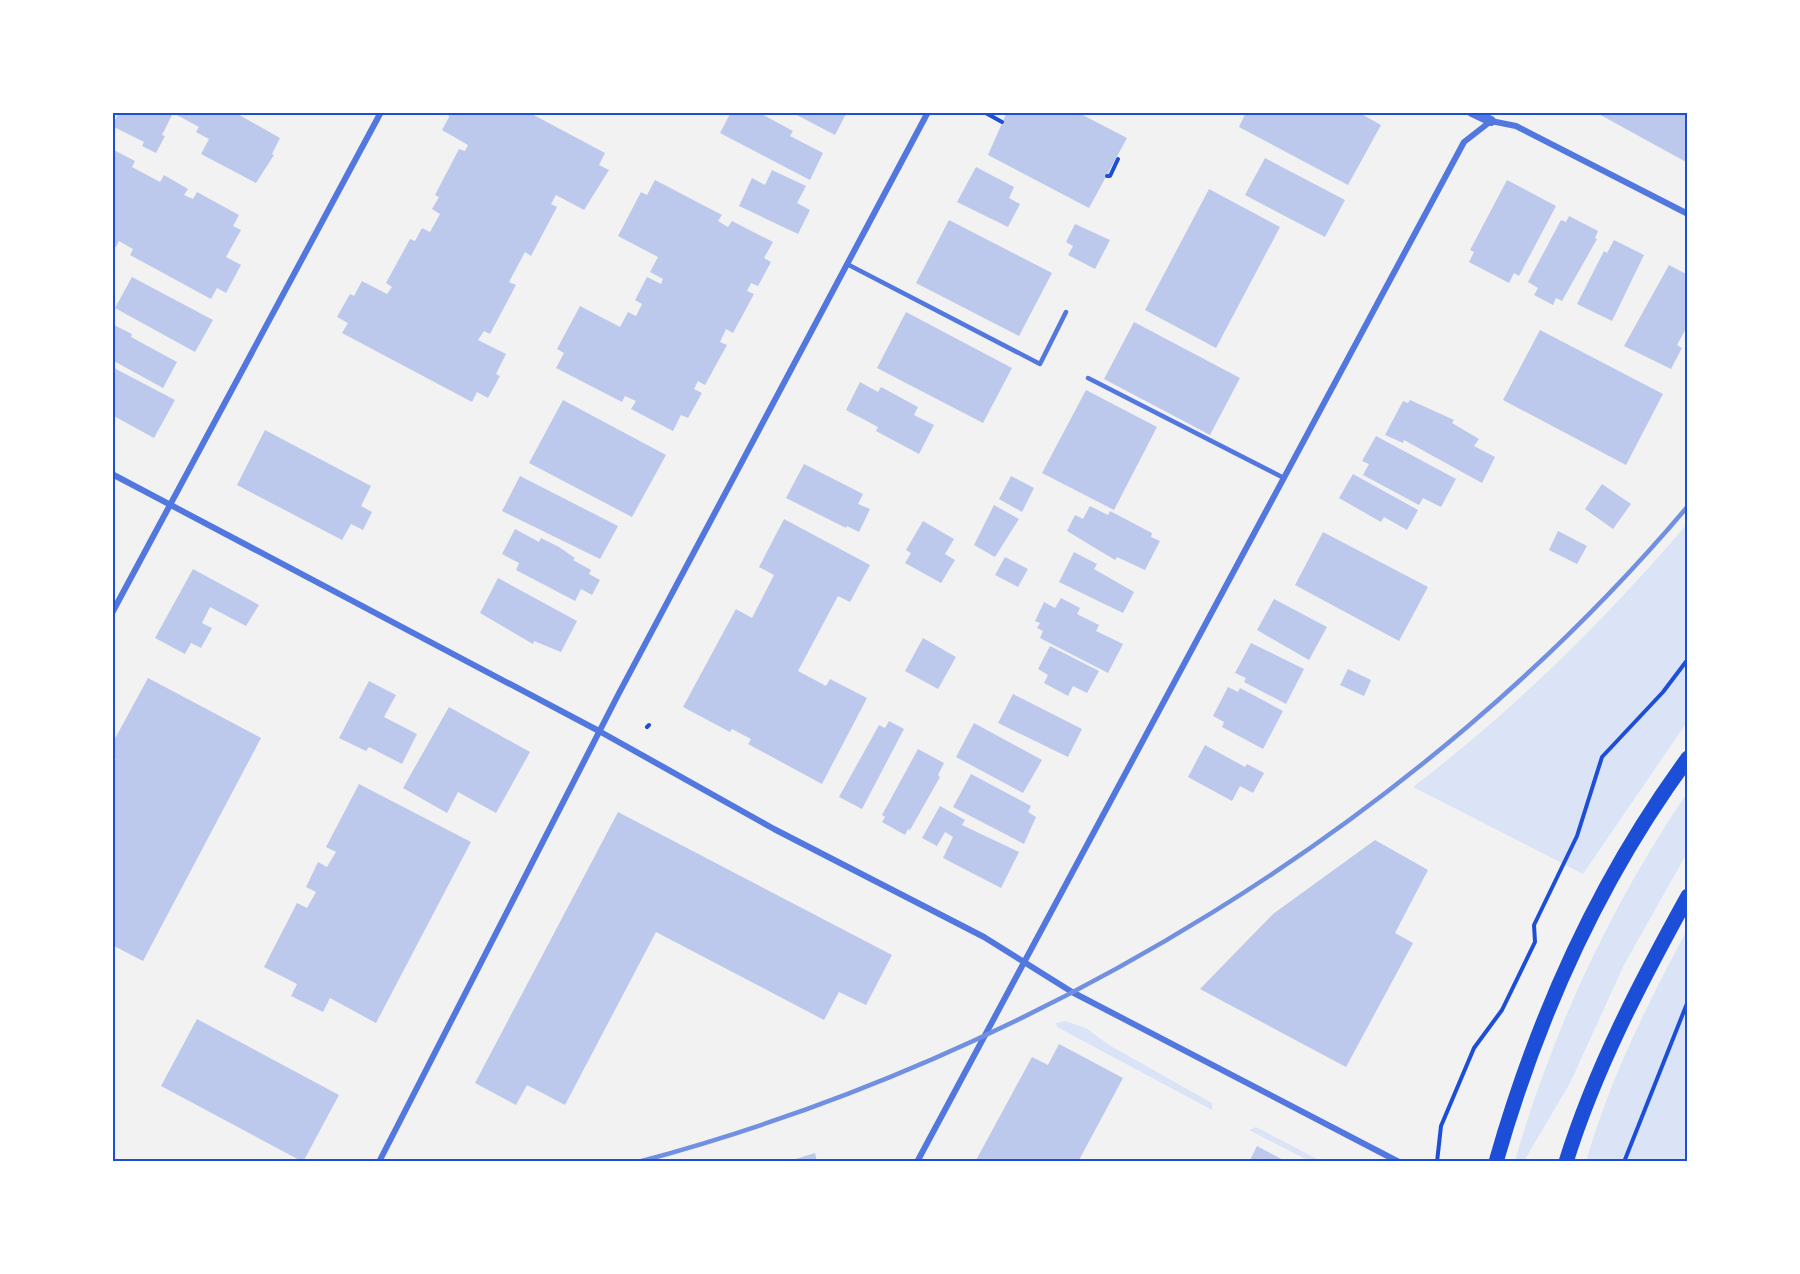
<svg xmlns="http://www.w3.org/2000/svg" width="1800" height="1274" viewBox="0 0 1800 1274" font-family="Raleway,sans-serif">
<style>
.green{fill:#dbe4f7}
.building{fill:#bdc9ec}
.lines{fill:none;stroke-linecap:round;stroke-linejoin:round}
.path{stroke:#1d4ed8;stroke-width:4}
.service{stroke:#5277de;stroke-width:4.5}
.minor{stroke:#5277de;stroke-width:6}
.tertiary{stroke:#5277de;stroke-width:10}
.primary{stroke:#1d4ed8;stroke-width:15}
.rail{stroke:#7290e2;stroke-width:4.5}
.neatline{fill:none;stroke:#1d4ed8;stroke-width:2}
</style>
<rect width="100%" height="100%" fill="#f2f2f2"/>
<!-- green -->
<path class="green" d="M1687,524v198l-104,152 -170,-87c101,-77 192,-167 274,-263z
M1687,793v60l-63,112 -54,118 -46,78h-9c37,-130 96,-256 172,-368z
M1687,930v231l-101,1c22,-79 62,-160 101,-232z
M1065,1021l21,7 23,17 103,58v7l-155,-83 -1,-4z
M1256,1127l65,34h-12l-60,-31z"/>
<!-- building -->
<path class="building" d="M119,112h115l46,26 -8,16 2,1 -18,28 -55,-29 8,-15 -13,-7 3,-5 -26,-14 -11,22 3,1 -9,17 -14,-7 2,-4 -32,-16z
M448,112h80l77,41 -6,12 10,5 -25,40 -28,-15 -5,9 6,3 -26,49 -6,-4 -16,30 7,3 -26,49 -6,-3 -6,9 28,14 -10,20 4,2 -12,22 -11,-6 -5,10 -130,-69 6,-10 -11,-6 13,-23 4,2 8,-15 25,13 5,-7 -6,-4 24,-44 5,2 7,-13 8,4 10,-18 -8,-5 7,-12 -4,-2 24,-46 6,2 3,-6 -26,-15 7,-13z
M731,112h27l35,19 -3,5 33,17 -13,27 -90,-47z
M791,112h56l-12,23z
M1007,112h70l50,26 -38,70 -101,-53z
M1246,112h112l23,13 -33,60 -109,-58z
M1595,112h93v51z
M112,149l23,12 -3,6 28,15 4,-7 24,14 -4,6 9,4 4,-7 42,23 -6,11 8,4 -15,27 15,8 -15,28 -9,-5 -6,11 -81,-44 3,-6 -14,-8 -3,6 -4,-1z
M1265,158l80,42 -20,37 -80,-42z
M976,167l38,20 -5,11 11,6 -12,23 -51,-25z
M772,170l34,16 -9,17 13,7 -12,24 -59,-28 13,-28 13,7z
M655,180l67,35 -4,6 10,6 4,-6 41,21 -9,16 7,4 -13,24 -7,-3 -4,8 7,3 -21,39 -7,-4 -6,13 7,3 -22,40 -7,-4 -4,8 8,4 -14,25 -7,-3 -8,16 -42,-22 5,-8 -11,-5 -3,6 -66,-34 8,-15 -7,-4 23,-43 40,21 8,-15 8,4 6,-12 -7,-4 12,-23 14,7 2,-5 -13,-7 8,-15 -40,-21 23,-44 6,3z
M1507,180l49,26 -37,70 -5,-3 -5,10 -40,-21 5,-10 -4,-2z
M1209,189l71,38 -64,121 -71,-38z
M1569,216l29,15 -3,7 2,1 -35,62 -6,-3 -3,7 -19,-10 4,-7 -10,-6 33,-62 5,2z
M949,220l103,53 -33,63 -103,-53z
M1075,224l35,16 -15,29 -27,-14 5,-9 -7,-4z
M1614,240l30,15 -32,66 -35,-17 27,-53 3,2z
M1669,265l19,10v50l-11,20 5,3 -11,21 -47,-23z
M132,277l81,43 -18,32 -80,-44z
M906,312l106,56 -29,55 -106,-55z
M1134,322l106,56 -30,57 -106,-56z
M112,324l20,10 -1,3 46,25 -14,26 -51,-28z
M1540,330l123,64 -37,71 -123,-65z
M114,368l61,32 -21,38 -42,-23z
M860,382l18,10 3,-5 37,20 -4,8 20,10 -15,29 -43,-23 2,-4 -32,-17z
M1086,390l71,37 -43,83 -72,-37z
M563,400l103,55 -34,62 -103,-54z
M1410,400l44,20 -2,3 27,16 -5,7 21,11 -13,26 -78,-43 -1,3 -18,-8 18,-34 5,2z
M265,430l106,56 -10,20 11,6 -9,18 -12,-6 -9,16 -105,-55z
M1376,436l80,43 -15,28 -18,-9 -4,7 -56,-30 6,-11 -7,-3z
M804,464l59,30 -5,10 12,5 -11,23 -12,-6 -1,2 -60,-30z
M1353,474l65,36 -11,20 -23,-13 -3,5 -42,-24z
M520,476l98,50 -18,33 -98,-48z
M1011,476l23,12 -12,24 -23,-13z
M1602,484l29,20 -18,25 -28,-20z
M994,505l25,14 -24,38 -21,-12z
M1090,506l18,9 2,-4 42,22 -1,4 9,4 -15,29 -28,-13 -2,3 -48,-29 8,-16 8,4z
M784,519l86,46 -20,37 -12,-6 -40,75 28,15 4,-7 37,19 -45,86 -74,-40 3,-5 -19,-10 -2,3 -47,-25 53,-98 16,9 22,-43 -15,-8z
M923,521l31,18 -9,15 10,6 -14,23 -36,-20 6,-10 -5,-3z
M515,529l24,13 2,-4 18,9 16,11 -2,2 18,10 -2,4 11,6 -8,15 -11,-6 -6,12 -59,-31 3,-7 -17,-9z
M1558,531l29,15 -10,18 -28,-14z
M1323,532l105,55 -29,54 -104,-56z
M1074,552l23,12 -3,5 40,23 -11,21 -64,-31z
M1005,557l23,12 -10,18 -23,-12z
M193,569l66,36 -13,21 -36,-19 -8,16 10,5 -11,20 -10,-5 -6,11 -30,-16z
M498,578l79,43 -16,31 -27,-11 -1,3 -53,-31z
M1061,598l19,10 -3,6 22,11 -3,6 27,13 -15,29 -68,-35 3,-7 -6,-3 3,-5 -5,-2 9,-19 11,6z
M1274,599l53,28 -18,33 -52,-30z
M923,638l33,19 -18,32 -33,-18z
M1251,643l53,26 -18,35 -42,-22 2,-4 -11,-5z
M1050,646l49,25 -12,22 -14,-7 -5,10 -24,-13 4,-8 -10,-6z
M1348,669l23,11 -7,16 -24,-11z
M148,678l113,60 -118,223 -31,-16v-179l4,-7 -4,-2v-13z
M369,681l27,14 -12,22 33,17 -15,30 -33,-17 -3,4 -27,-13z
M1228,687l10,5 2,-4 43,23 -20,38 -41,-22 2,-5 -11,-6z
M1013,694l69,35 -14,28 -70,-34z
M449,707l81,45 -34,61 -38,-21 -11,21 -44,-25z
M889,721l15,8 -42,80 -23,-12 40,-72 6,3z
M974,723l68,37 -19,33 -67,-36z
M1205,745l40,22 2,-3 17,9 -11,20 -13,-7 -8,15 -44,-24z
M918,749l26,14 -6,12 2,2 -30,53 -2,-1 -3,6 -23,-13 3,-5 -3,-2z
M971,774l60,32 -3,6 8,5 -12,27 -71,-37z
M359,784l112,58 -95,181 -46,-25 -7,14 -32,-16 6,-12 -33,-17 33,-64 10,5 9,-16 -10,-5 12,-25 9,5 9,-15 -10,-5z
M940,806l25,14 -3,5 57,27 -18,36 -58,-30 10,-21 -8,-5 -8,14 -15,-8z
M618,812l274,143 -26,50 -27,-13 -15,28 -168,-88 -91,173 -38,-20 -11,20 -41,-22z
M1375,840l53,30 -33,63 18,10 -67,124 -146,-78 73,-75z
M197,1019l142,76 -36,67 -142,-76z
M1059,1044l64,34 -45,84h-103l57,-105 16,8z
M1257,1146l30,16h-38z
M815,1153l2,9h-28v-1z"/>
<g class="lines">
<!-- path -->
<path class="path" d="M984,112l18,10
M1107,176h3l8,-17
M647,727l2,-2
M1437,1162l4,-36 33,-78 28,-38 33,-68 -1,-17 43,-89 25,-79 61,-65 25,-33
M1624,1162l64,-161"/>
<!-- service -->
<path class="service" d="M847,264l193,100 26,-52
M1088,378l194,99"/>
<!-- minor -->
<path class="minor" d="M112,474l487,257 175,98 210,108 88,55 327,170
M112,613l269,-501
M380,1160l238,-465 310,-583
M917,1162l547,-1020 27,-21 25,5 172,88"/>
<!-- tertiary -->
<path class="tertiary" d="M1472,112l19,9"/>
<!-- primary -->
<path class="primary" d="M1496,1162c41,-144 103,-283 192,-404
M1566,1162c29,-93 75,-181 122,-266"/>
<!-- rail -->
<path class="rail" d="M638,1162c398,-106 784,-341 1050,-656"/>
</g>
<!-- border -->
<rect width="1800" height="1274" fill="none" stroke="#ffffff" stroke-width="228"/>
<rect x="114" y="114" width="1572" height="1046" class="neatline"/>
</svg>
